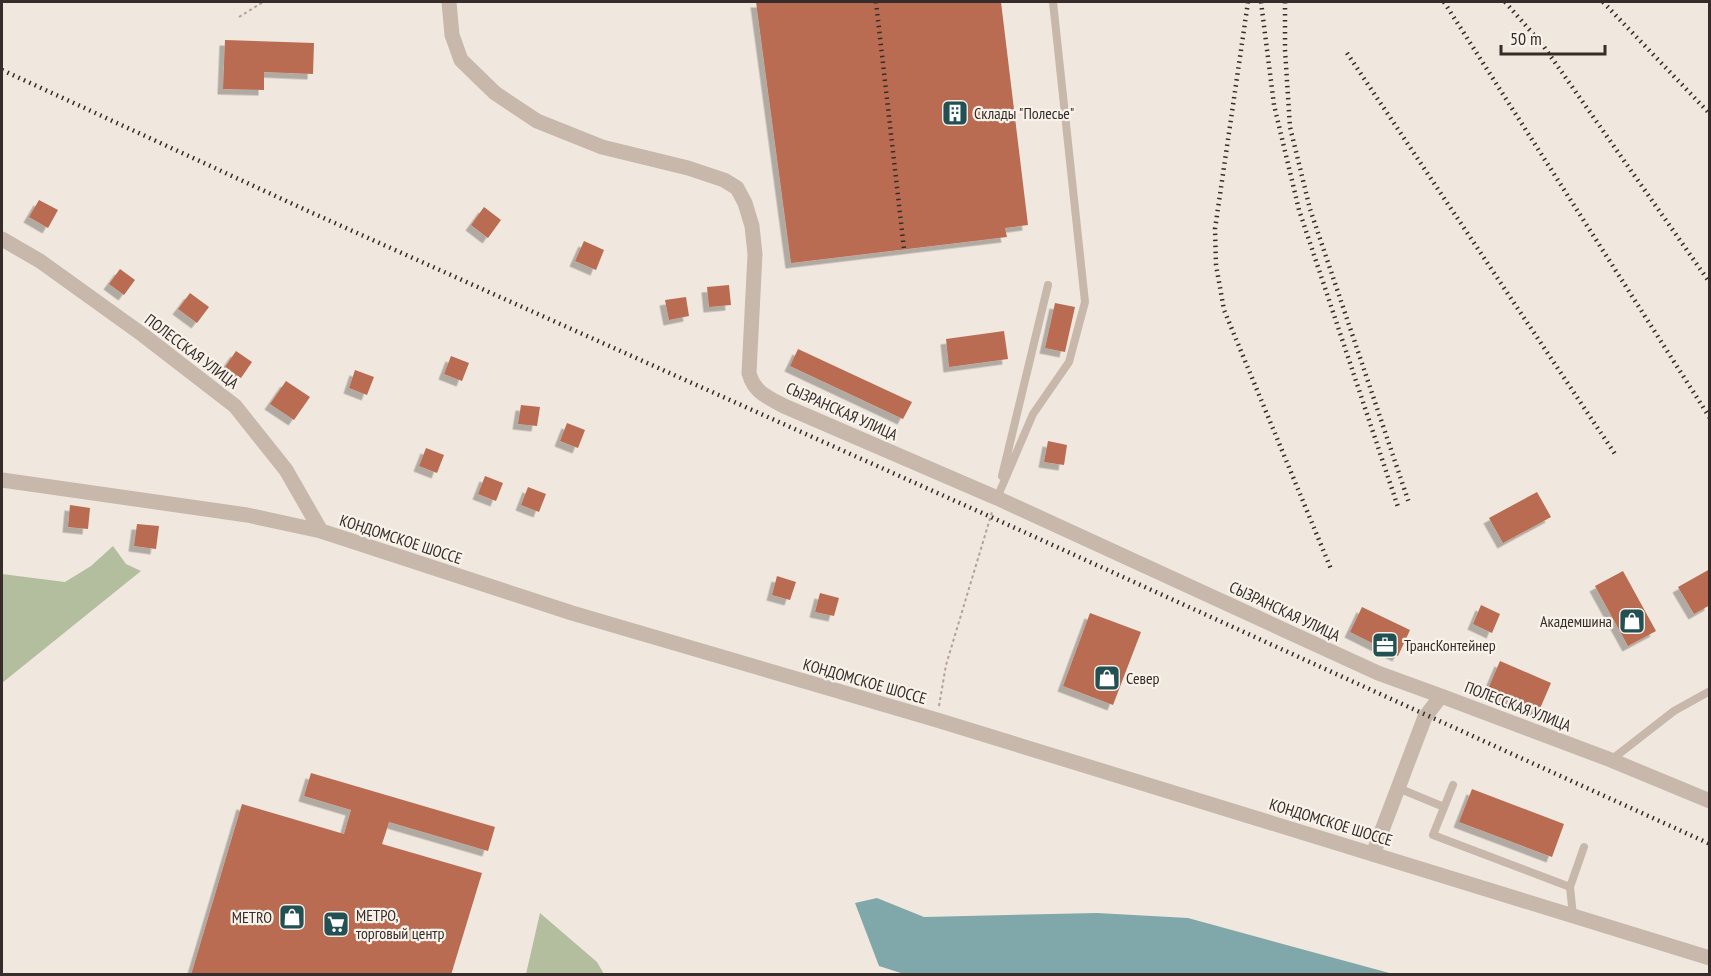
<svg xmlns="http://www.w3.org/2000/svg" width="1711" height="976" viewBox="0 0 1711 976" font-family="'PT Sans Narrow',sans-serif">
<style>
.green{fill:#b3be9f}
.water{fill:#80a8aa}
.building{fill:#ba6c52;filter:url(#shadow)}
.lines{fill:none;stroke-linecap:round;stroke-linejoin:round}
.path{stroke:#b3a295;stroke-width:2;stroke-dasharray:3 3;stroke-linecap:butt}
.service{stroke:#c7b8ab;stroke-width:8}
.minor{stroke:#c7b8ab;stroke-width:15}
.tertiary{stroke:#c7b8ab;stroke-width:15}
.rail{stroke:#362d2a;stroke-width:4.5;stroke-dasharray:1.5 4.5;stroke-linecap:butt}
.labels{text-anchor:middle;stroke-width:4.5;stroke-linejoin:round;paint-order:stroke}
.poi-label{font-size:16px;fill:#362d2a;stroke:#f8f2ea;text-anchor:start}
.street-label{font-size:16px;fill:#362d2a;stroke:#f8f2ea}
</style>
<defs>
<filter id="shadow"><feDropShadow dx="-5.5" dy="5.5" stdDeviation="0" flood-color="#0004"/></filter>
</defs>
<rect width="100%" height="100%" fill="#f0e8de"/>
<!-- green -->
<path class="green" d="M113,546l13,18 15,7 -139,112v-109l63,8 26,-16z
M540,913l57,49 7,12h-78z"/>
<!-- water -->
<path class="water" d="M877,898l47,19 173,-4 91,5 205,56h-489l-25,-8 -24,-63z"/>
<!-- building -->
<path class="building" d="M756,2h245l27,223 -23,3 2,9 -216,26z
M225,40l89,3 -1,31 -49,-2v18l-41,-1z
M39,200l19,10 -10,18 -19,-11z
M484,207l17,13 -13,18 -17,-13z
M584,241l20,9 -8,20 -21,-9z
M120,269l15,11 -11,15 -15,-11z
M729,285l2,20 -22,2 -2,-20z
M190,293l19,14 -12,16 -19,-14z
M686,297l3,19 -20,4 -4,-20z
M1055,303l20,4 -10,45 -20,-4z
M1004,331l4,28 -59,8 -3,-28z
M798,349l114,53 -9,17 -113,-53z
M236,351l16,11 -11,16 -16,-11z
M451,356l18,7 -7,18 -18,-7z
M355,370l19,7 -7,18 -18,-7z
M286,381l24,16 -16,23 -24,-16z
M521,405l19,2 -3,19 -19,-2z
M567,423l18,7 -7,18 -18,-7z
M1048,441l19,4 -3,20 -20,-3z
M426,448l18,7 -7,18 -18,-7z
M485,476l18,7 -7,18 -18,-7z
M528,487l18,7 -7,18 -18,-7z
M1537,492l14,25 -48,26 -14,-25z
M70,505l20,3 -2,21 -20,-2z
M137,524l22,2 -3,23 -22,-3z
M1710,569v36l-16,9 -16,-27z
M1623,571l33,60 -28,15 -33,-60z
M777,576l19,6 -6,18 -18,-5z
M820,593l19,5 -5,18 -19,-4z
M1481,605l19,9 -8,19 -19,-9z
M1362,607l48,23 -12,26 -48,-24z
M1090,613l51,19 -28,73 -50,-19z
M1500,661l51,22 -12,28 -51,-22z
M311,773l184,54 -7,24 -99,-29 -3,10 -4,12 100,29 -31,102h-260l51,-171 102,30 7,-24 -47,-14z
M1472,789l92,35 -12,33 -93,-35z"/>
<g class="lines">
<!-- path -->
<path class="path" d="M239,17l24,-15
M939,706l7,-41 46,-153"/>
<!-- service -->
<path class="service" d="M1002,476l46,-191
M997,498l36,-84 36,-52 16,-60 -32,-300
M1611,760l63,-49 36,-20
M1453,785l-20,50 137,52
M1398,788l46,19
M1573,916l-3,-29 14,-40"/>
<!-- minor -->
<path class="minor" d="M449,2l3,33 9,25 34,33 42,28 65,26 86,21 36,12 13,8 8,15 7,23 3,28 -6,119c5,19 18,24 35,33l213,92 381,175 63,23
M2,239l38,22 103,74 92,71 51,64 35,61
M1373,854l52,-137 16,-21 170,64 99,41"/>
<!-- tertiary -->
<path class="tertiary" d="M2,480l245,35 74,16 251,82 365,107 773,238"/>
<!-- rail -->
<path class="rail" d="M876,2l28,247
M1248,2l-33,227 1,36 8,45 107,259
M1261,2l13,103 25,105 99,297
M1285,2v48l5,77 20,82 99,294
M1444,2l266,416
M1505,2l37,42 168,239
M1603,2l107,112
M1347,53l270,404
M2,70l306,141 683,306 719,327"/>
</g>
<!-- icons -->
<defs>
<symbol id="building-square" viewBox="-11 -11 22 22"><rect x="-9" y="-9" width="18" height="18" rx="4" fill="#235053" stroke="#f8f2ea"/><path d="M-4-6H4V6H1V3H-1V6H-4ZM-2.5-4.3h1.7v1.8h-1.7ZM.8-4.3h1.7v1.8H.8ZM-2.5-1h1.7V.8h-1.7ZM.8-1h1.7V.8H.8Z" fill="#fff"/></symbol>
<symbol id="shop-square" viewBox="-11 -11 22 22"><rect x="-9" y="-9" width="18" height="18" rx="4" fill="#235053" stroke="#f8f2ea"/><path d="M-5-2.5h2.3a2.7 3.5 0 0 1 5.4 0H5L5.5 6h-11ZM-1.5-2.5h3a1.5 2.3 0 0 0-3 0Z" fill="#fff"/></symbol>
<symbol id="office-square" viewBox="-11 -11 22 22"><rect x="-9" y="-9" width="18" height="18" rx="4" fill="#235053" stroke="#f8f2ea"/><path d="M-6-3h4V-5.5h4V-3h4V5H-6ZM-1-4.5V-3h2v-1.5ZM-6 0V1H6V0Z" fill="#fff"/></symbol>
<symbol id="supermarket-square" viewBox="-11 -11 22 22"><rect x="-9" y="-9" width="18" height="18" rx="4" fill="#235053" stroke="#f8f2ea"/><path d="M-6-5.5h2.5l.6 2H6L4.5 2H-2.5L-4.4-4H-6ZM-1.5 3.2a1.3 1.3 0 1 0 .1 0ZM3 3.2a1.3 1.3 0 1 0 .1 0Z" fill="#fff"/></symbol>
</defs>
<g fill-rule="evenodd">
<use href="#building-square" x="940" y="98" width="30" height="30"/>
<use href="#shop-square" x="1617" y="606" width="30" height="30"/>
<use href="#office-square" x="1370" y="630" width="30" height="30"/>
<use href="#shop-square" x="1092" y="663" width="30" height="30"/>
<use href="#shop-square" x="277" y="902" width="30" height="30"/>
<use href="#supermarket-square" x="321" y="909" width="30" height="30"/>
</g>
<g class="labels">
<!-- poi labels -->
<g class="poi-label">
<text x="974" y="119">Склады "Полесье"</text>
<text x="1612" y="627" text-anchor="end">Академшина</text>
<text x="1404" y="651">ТрансКонтейнер</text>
<text x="1126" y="684">Север</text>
<text x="356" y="921">МЕТРО,<tspan x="356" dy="18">торговый центр</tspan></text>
<text x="272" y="923" text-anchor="end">METRO</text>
</g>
<!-- street labels -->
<g class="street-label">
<text transform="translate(192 351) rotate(37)" y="6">ПОЛЕССКАЯ УЛИЦА</text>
<text transform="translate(842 411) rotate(24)" y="6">СЫЗРАНСКАЯ УЛИЦА</text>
<text transform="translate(401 539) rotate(18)" y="6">КОНДОМСКОЕ ШОССЕ</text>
<text transform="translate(1285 611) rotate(25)" y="6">СЫЗРАНСКАЯ УЛИЦА</text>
<text transform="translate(865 681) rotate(16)" y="6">КОНДОМСКОЕ ШОССЕ</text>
<text transform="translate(1518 706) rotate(21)" y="6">ПОЛЕССКАЯ УЛИЦА</text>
<text transform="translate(1331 822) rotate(17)" y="6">КОНДОМСКОЕ ШОССЕ</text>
</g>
</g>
<!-- border -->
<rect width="1711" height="976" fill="none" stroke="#362d2a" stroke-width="6"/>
<!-- scale -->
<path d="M1501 45v9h104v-9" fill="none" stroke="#362d2a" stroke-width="3"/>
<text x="1510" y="45" font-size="18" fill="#362d2a" stroke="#f8f2ea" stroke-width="4.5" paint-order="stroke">50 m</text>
</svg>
